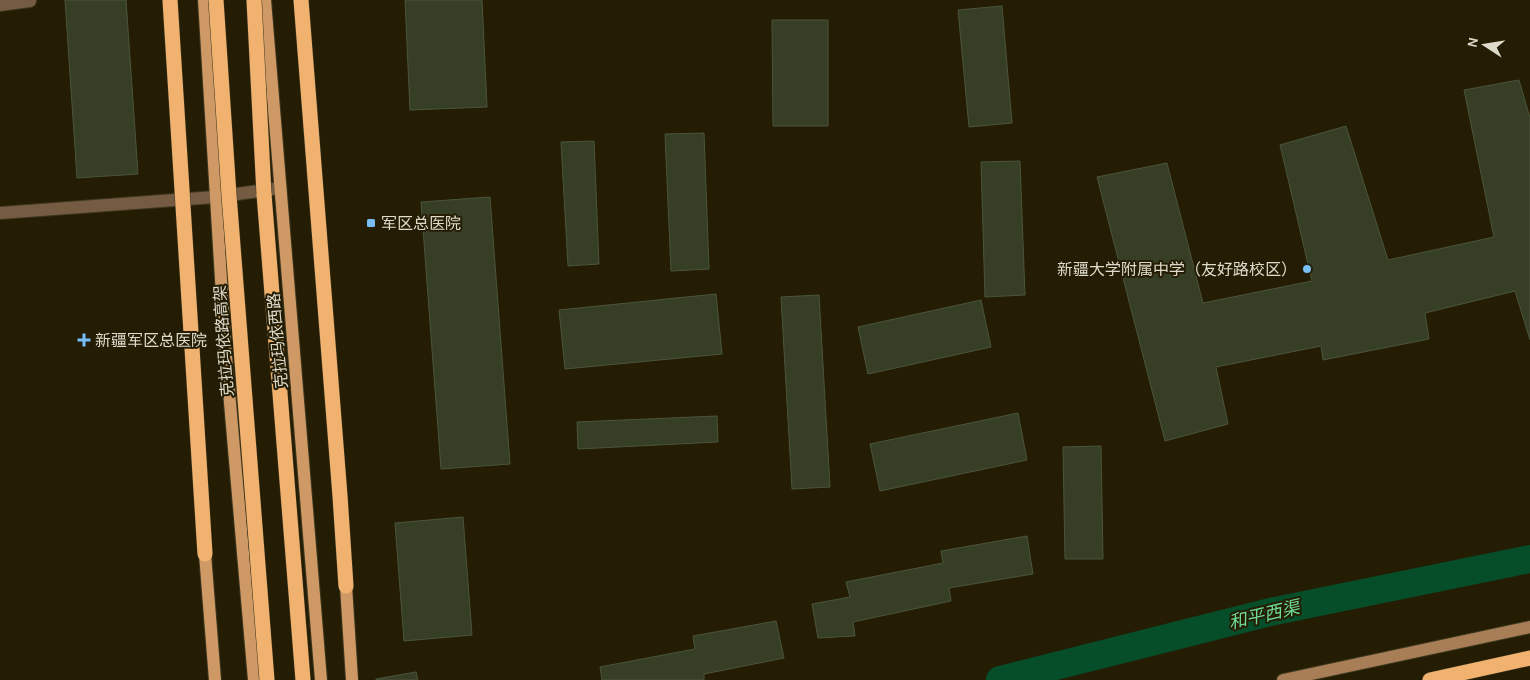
<svg xmlns="http://www.w3.org/2000/svg" width="1530" height="680" viewBox="0 0 1530 680" font-family="Karla,'Noto Sans SC',sans-serif">
<style>
.lines{fill:none;stroke-linecap:round;stroke-linejoin:round}
.canal{stroke:#064d2a;stroke-width:28}
.building{fill:#363f26;stroke:#4b553b}
.street-casing{stroke:#3e3820;stroke-width:14}
.secondary-casing{stroke:#3e3820;stroke-width:14}
.primary-casing{stroke:#3e3820;stroke-width:14}
.highway-casing{stroke:#3e3820;stroke-width:16}
.street{stroke:#755b42;stroke-width:12}
.secondary{stroke:#a77e55;stroke-width:12}
.primary{stroke:#ce9964;stroke-width:12}
.highway{stroke:#f1b270;stroke-width:15}
.highway-bridge-casing{stroke:#3e3820;stroke-width:16;stroke-linecap:butt}
.highway-bridge{stroke:#f1b270;stroke-width:15}
.poi-dot{fill:#78bff7;stroke:#241d04;stroke-width:2}
.labels{text-anchor:middle;stroke-width:4;stroke-linejoin:round;paint-order:stroke}
.poi-label{font-size:16px;fill:#dfdbcc;stroke:#241d04;text-anchor:start}
.street-label{font-size:16px;fill:#dfdbcc;stroke:#241d04}
.water-label{font-size:18px;font-style:italic;fill:#6edc98;stroke:#241d04}
</style>
<rect width="100%" height="100%" fill="#241d04"/>
<g class="lines">
<!-- canal -->
<path class="canal" d="M1000,680l270,-68 260,-53"/>
</g>
<!-- building -->
<path class="building" d="M65,0h61l12,174 -61,4z
M405,0h77l5,107 -77,3z
M1002,6l10,117 -43,4 -11,-117z
M772,20h56v106h-55z
M1519,80l11,38v222l-15,-49 -90,22 4,26 -106,21 -2,-14 -105,21 12,57 -63,17 -68,-264 70,-14 36,140 109,-22 -32,-136 66,-19 42,134 106,-23 -30,-147z
M704,133l5,136 -38,2 -6,-137z
M594,141l5,123 -31,2 -7,-124z
M1020,161l5,134 -40,2 -4,-135z
M490,197l20,267 -69,5 -20,-267z
M716,294l6,60 -157,15 -6,-59z
M819,295l11,192 -38,2 -11,-192z
M981,300l10,47 -123,27 -10,-47z
M1018,413l9,47 -147,31 -10,-47z
M717,416l1,26 -140,7 -1,-27z
M1101,446l2,113h-38l-2,-112z
M463,517l9,118 -68,6 -9,-118z
M1027,536l6,38 -84,14 2,13 -98,21 2,14 -37,2 -6,-34 38,-7 -4,-15 97,-19 -2,-12z
M776,621l8,37 -80,16v6h-102l-2,-13 95,-18 -2,-13z
M416,672l2,8h-42v-1z"/>
<g class="lines">
<defs>
<path id="street" d="M0,5l30,-4
M0,213l215,-16 65,-9"/>
<path id="secondary" d="M1283,680l247,-53"/>
<path id="primary" d="M204,0l21,345 29,335
M265,0l56,680
M205,554l10,126
M346,586l6,94"/>
<path id="highway" d="M301,0l39,496 6,90
M264,194l39,486
M1430,680l100,-22"/>
</defs>
<!-- street casing -->
<use href="#street" class="street-casing"/>
<!-- secondary casing -->
<use href="#secondary" class="secondary-casing"/>
<!-- primary casing -->
<use href="#primary" class="primary-casing"/>
<!-- highway casing -->
<use href="#highway" class="highway-casing"/>
<!-- street -->
<use href="#street" class="street"/>
<!-- secondary -->
<use href="#secondary" class="secondary"/>
<!-- primary -->
<use href="#primary" class="primary"/>
<!-- highway -->
<use href="#highway" class="highway"/>
<defs>
<path id="highway-bridge" d="M170,0l35,554
M216,0l13,195 38,485
M254,0l10,194"/>
</defs>
<!-- highway-bridge casing -->
<use href="#highway-bridge" class="highway-bridge-casing"/>
<!-- highway-bridge -->
<use href="#highway-bridge" class="highway-bridge"/>
</g>
<!-- markers -->
<g class="poi-dot">
<rect x="366" y="218" width="10" height="10" rx="2.5"/>
<circle cx="1307" cy="269" r="5"/>
<path d="M81.5 332.5h5v5h5v5h-5v5h-5v-5h-5v-5h5z"/>
</g>
<g class="labels">
<!-- poi labels -->
<g class="poi-label">
<text x="381" y="229">军区总医院</text>
<text x="1297" y="275" text-anchor="end">新疆大学附属中学（友好路校区）</text>
<text x="95" y="346">新疆军区总医院</text>
</g>
<!-- street labels -->
<g class="street-label">
<text transform="translate(223 341) rotate(-94)" y="6">克拉玛依路高架</text>
<text transform="translate(277 341) rotate(-95)" y="6">克拉玛依西路</text>
</g>
<!-- water labels -->
<g class="water-label">
<text transform="translate(1264 615) rotate(-13)" y="6">和平西渠</text>
</g>
</g>
<!-- north arrow -->
<g transform="translate(1485 45) rotate(282)" stroke="#241d04" stroke-width="4" paint-order="stroke">
<path d="M0-4L9 19L0 12L-9 19Z" fill="#dfdbcc"/>
<text y="-8" font-size="14" font-weight="bold" text-anchor="middle" fill="#dfdbcc">N</text>
</g>
</svg>
